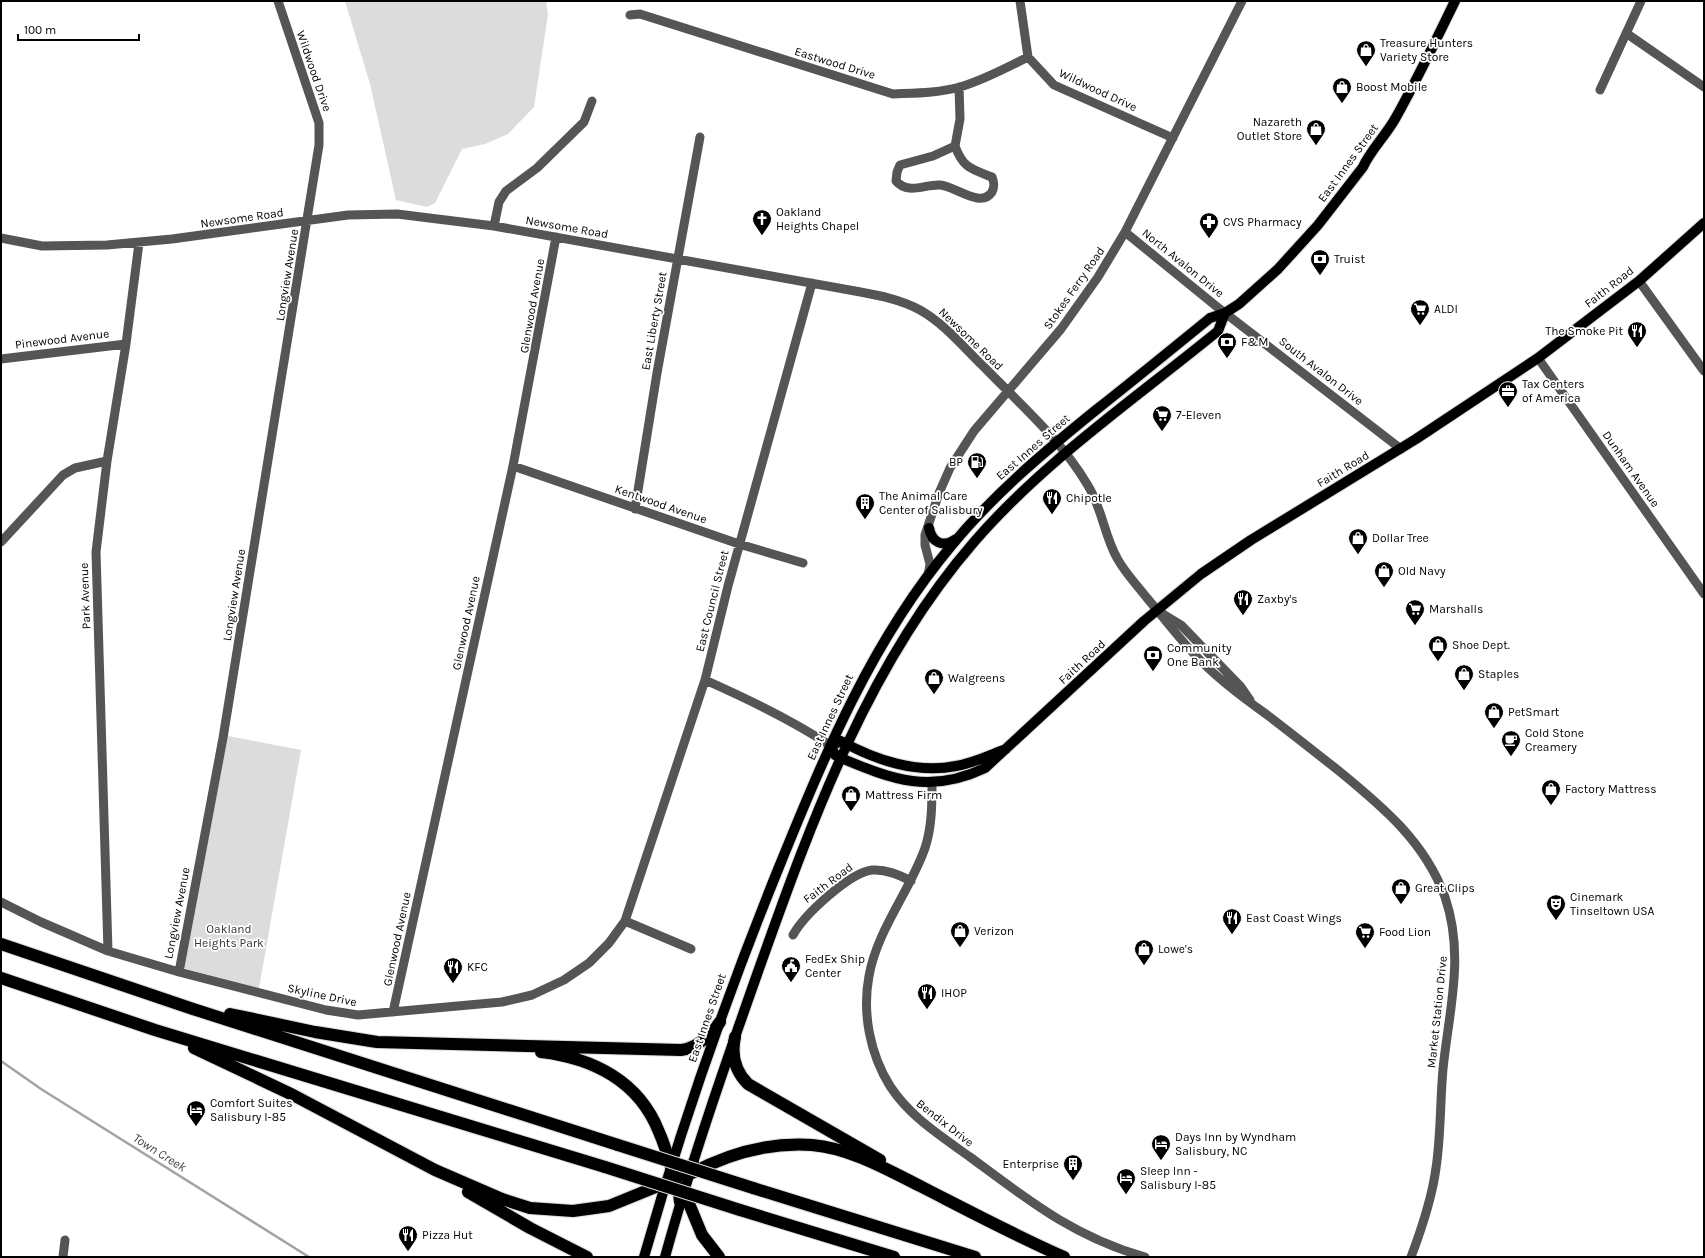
<svg xmlns="http://www.w3.org/2000/svg" width="1705" height="1258" viewBox="0 0 1705 1258" font-family="Karla,sans-serif">
<style>
.green{fill:#dcdcdc}
.lines{fill:none;stroke-linecap:round;stroke-linejoin:round}
.stream{stroke:#a3a3a3;stroke-width:2.5}
.major-casing{stroke:#dbdbdb;stroke-width:12}
.highway-casing{stroke:#dbdbdb;stroke-width:14}
.minor{stroke:#555;stroke-width:9}
.major{stroke:#000;stroke-width:10}
.highway{stroke:#000;stroke-width:12}
.highway-bridge-casing{stroke:#dbdbdb;stroke-width:14;stroke-linecap:butt}
.highway-bridge{stroke:#000;stroke-width:12}
.labels{text-anchor:middle;stroke-width:3.5;stroke-linejoin:round;paint-order:stroke}
.poi-label{font-size:12px;fill:#000;stroke:#fff;text-anchor:start}
.street-label{font-size:12px;fill:#000;stroke:#fff}
.park-label{font-size:12px;fill:#333;stroke:#fff}
.water-label{font-size:13px;font-style:italic;fill:#444;stroke:#fff}
</style>
<rect width="100%" height="100%" fill="#fff"/>
<!-- green -->
<path class="green" d="M345,1h201l2,13 -14,93 -26,27 -23,10 -23,5 -27,54 -8,4 -31,-7 -26,-116z
M228,736l73,14 -42,238 -76,-20z"/>
<g class="lines">
<!-- stream -->
<path class="stream" d="M1,1061l40,28 268,168"/>
<defs>
<path id="major" d="M929,528c3,15 14,20 27,11
M1006,749c-16,6 -32,14 -50,17 -39,8 -81,-6 -115,-25l-10,5 4,9 6,3c52,22 90,36 144,10l159,-147 57,-47 50,-34 165,-101 122,-81 101,-77 65,-58
M644,1257c38,-133 83,-262 135,-390 46,-113 93,-227 173,-322 42,-51 92,-93 144,-135 38,-30 76,-61 114,-92l15,-5 14,-9 39,-35 40,-44 45,-58c7,-16 23,-32 32,-48 22,-39 41,-79 60,-118
M665,1257c27,-98 61,-195 95,-291 53,-149 109,-303 214,-424 69,-80 162,-144 244,-211l7,-18"/>
<path id="highway" d="M1,944l192,65 425,136
M1,978l154,52 450,137
M230,1014l85,18 62,10 304,8c16,-2 30,-15 39,-28
M735,1037c-4,18 0,34 13,47l132,76
M194,1048l99,47 142,75 67,29 28,9 43,3 36,-5 59,-24 14,-8 11,-10
M541,1052c52,6 98,29 118,80 9,20 13,41 20,61l1,9
M692,1173c38,-20 77,-31 120,-28 38,3 76,25 110,42 47,24 94,49 142,70
M753,1188l222,69
M683,1189l19,46 17,22
M468,1192l62,36 57,29
M740,1210l154,47"/>
</defs>
<!-- major casing -->
<use href="#major" class="major-casing"/>
<!-- highway casing -->
<use href="#highway" class="highway-casing"/>
<!-- minor -->
<path class="minor" d="M1020,1l8,56 26,28 119,53
M630,15l10,-1 253,80c22,-1 45,-1 67,-7 24,-7 46,-19 68,-30
M1626,33l78,54
M1600,90l41,-89
M955,146c8,22 16,23 37,31 2,5 3,9 0,15 -11,17 -37,-6 -52,-7 -15,-1 -32,10 -44,-4l1,-9 3,-7 33,-9z
M955,146l5,-27 -1,-32
M494,226l5,-24 7,-11 31,-23 47,-46 8,-21
M1125,232l91,74 185,143
M1,238l41,8 65,-1 65,-6 176,-24 49,-1 97,12 361,65c22,4 45,8 65,19 25,14 45,39 65,58 36,37 76,72 102,116 15,23 17,51 30,74 8,15 20,27 30,40 17,20 33,42 52,61 20,21 43,38 67,55 25,19 49,38 73,57 44,36 86,71 106,126 20,59 4,113 -2,172 -3,33 -2,66 -7,99 -4,30 -14,60 -25,89
M1639,281l65,90
M1538,358l166,236
M1,359l125,-15
M513,466l226,78 64,19
M635,509l22,-136 43,-236
M1,542l62,-67 12,-7 32,-7
M928,576l2,-12 -5,-19v-10l14,-42 11,-25 24,-37 87,-102 37,-52 27,-45 117,-231
M1163,614l18,11 60,62 9,13
M705,680c43,19 87,40 126,66
M932,782c0,22 0,45 -7,66 -15,43 -48,82 -56,128 -7,37 1,78 21,110 20,31 51,50 80,71 58,43 104,80 175,100
M1,902l40,20 67,29 71,21 147,38 32,5 144,-13 30,-7 32,-15 25,-17 20,-20 16,-22 80,-241 23,-94 84,-303
M625,921l66,28
M793,935c11,-20 56,-62 79,-65 14,-1 27,5 39,11
M108,951l-12,-399 11,-91 19,-117 13,-101
M179,972l44,-234 96,-593v-22l-41,-122
M393,1012l120,-546 43,-229
M63,1257l2,-17"/>
<!-- major -->
<use href="#major" class="major"/>
<!-- highway -->
<use href="#highway" class="highway"/>
<defs>
<path id="highway-bridge" d="M618,1145l135,43
M605,1167l135,43"/>
</defs>
<!-- highway-bridge casing -->
<use href="#highway-bridge" class="highway-bridge-casing"/>
<!-- highway-bridge -->
<use href="#highway-bridge" class="highway-bridge"/>
</g>
<!-- icons -->
<defs>
<symbol id="shop-pin" viewBox="-11 -11 22 30"><path d="M0 17L-7.5 6A9.5 9.5 0 1 1 7.5 6Z" fill="#000" stroke="#fff"/><path d="M-5-2.5h2.3a2.7 3.5 0 0 1 5.4 0H5L5.5 6h-11ZM-1.5-2.5h3a1.5 2.3 0 0 0-3 0Z" fill="#fff"/></symbol>
<symbol id="church-pin" viewBox="-11 -11 22 30"><path d="M0 17L-7.5 6A9.5 9.5 0 1 1 7.5 6Z" fill="#000" stroke="#fff"/><path d="M-1.2-6h2.4v3.5h3.3v2.4h-3.3V6h-2.4V-.1h-3.3v-2.4h3.3Z" fill="#fff"/></symbol>
<symbol id="pharmacy-pin" viewBox="-11 -11 22 30"><path d="M0 17L-7.5 6A9.5 9.5 0 1 1 7.5 6Z" fill="#000" stroke="#fff"/><path d="M-2-6h4v4h4v4h-4v4h-4v-4h-4v-4h4Z" fill="#fff"/></symbol>
<symbol id="bank-pin" viewBox="-11 -11 22 30"><path d="M0 17L-7.5 6A9.5 9.5 0 1 1 7.5 6Z" fill="#000" stroke="#fff"/><path d="M-6-4H6V4H-6ZM0-2.3a2.3 2.3 0 1 0 0 4.6a2.3 2.3 0 1 0 0-4.6Z" fill="#fff"/></symbol>
<symbol id="supermarket-pin" viewBox="-11 -11 22 30"><path d="M0 17L-7.5 6A9.5 9.5 0 1 1 7.5 6Z" fill="#000" stroke="#fff"/><path d="M-6-5.5h2.5l.6 2H6L4.5 2H-2.5L-4.4-4H-6ZM-1.5 3.2a1.3 1.3 0 1 0 .1 0ZM3 3.2a1.3 1.3 0 1 0 .1 0Z" fill="#fff"/></symbol>
<symbol id="restaurant-pin" viewBox="-11 -11 22 30"><path d="M0 17L-7.5 6A9.5 9.5 0 1 1 7.5 6Z" fill="#000" stroke="#fff"/><path d="M-5-6h1v4h1v-4h1v4h1v-4h1v5L-1.5 .5V6h-2V.5L-5-1ZM5-6V6H3V1.5H1.5Q1.5-4 5-6Z" fill="#fff"/></symbol>
<symbol id="office-pin" viewBox="-11 -11 22 30"><path d="M0 17L-7.5 6A9.5 9.5 0 1 1 7.5 6Z" fill="#000" stroke="#fff"/><path d="M-6-3h4V-5.5h4V-3h4V5H-6ZM-1-4.5V-3h2v-1.5ZM-6 0V1H6V0Z" fill="#fff"/></symbol>
<symbol id="fuel-pin" viewBox="-11 -11 22 30"><path d="M0 17L-7.5 6A9.5 9.5 0 1 1 7.5 6Z" fill="#000" stroke="#fff"/><path d="M-5.5-6h7V0h2V4h1.3V-2.5L3-4.5l.8-.8L6-3V5H2.5V1h-1V6h-7ZM-4.2-4.7v3.2H.2V-4.7Z" fill="#fff"/></symbol>
<symbol id="building-pin" viewBox="-11 -11 22 30"><path d="M0 17L-7.5 6A9.5 9.5 0 1 1 7.5 6Z" fill="#000" stroke="#fff"/><path d="M-4-6H4V6H1V3H-1V6H-4ZM-2.5-4.3h1.7v1.8h-1.7ZM.8-4.3h1.7v1.8H.8ZM-2.5-1h1.7V.8h-1.7ZM.8-1h1.7V.8H.8Z" fill="#fff"/></symbol>
<symbol id="cafe-pin" viewBox="-11 -11 22 30"><path d="M0 17L-7.5 6A9.5 9.5 0 1 1 7.5 6Z" fill="#000" stroke="#fff"/><path d="M-5.5-4.5H6V0H3Q3 3.5 0 3.5H-2.5Q-5.5 3.5-5.5 0ZM3-3.2v2h1.7v-2ZM-6 4.5H4V6H-6Z" fill="#fff"/></symbol>
<symbol id="theatre-pin" viewBox="-11 -11 22 30"><path d="M0 17L-7.5 6A9.5 9.5 0 1 1 7.5 6Z" fill="#000" stroke="#fff"/><path d="M-5-5.5Q0-4 5-5.5V0Q5 5 0 6Q-5 5-5 0ZM-3.3-2.5H-1v1.5H-3.3ZM1-2.5H3.3v1.5H1ZM-2.8 1Q0 5.5 2.8 1Z" fill="#fff"/></symbol>
<symbol id="civic-pin" viewBox="-11 -11 22 30"><path d="M0 17L-7.5 6A9.5 9.5 0 1 1 7.5 6Z" fill="#000" stroke="#fff"/><path d="M-.6-6.5H3V-4.5H.6V-3L4-1V1h2V6H-6V1h2V-1L-.6-3ZM-1.2 2.5V6h2.4V2.5Z" fill="#fff"/></symbol>
<symbol id="hotel-pin" viewBox="-11 -11 22 30"><path d="M0 17L-7.5 6A9.5 9.5 0 1 1 7.5 6Z" fill="#000" stroke="#fff"/><path d="M-6-4.5h1.5V1H6V5H4.5V3h-9V5H-6ZM-4 0a1.8 1.8 0 1 1 3.6 0ZM.5 0V-2.5h3Q6-2.5 6 0Z" fill="#fff"/></symbol>
</defs>
<g fill-rule="evenodd">
<use href="#shop-pin" x="1355" y="39" width="22" height="30"/>
<use href="#shop-pin" x="1331" y="76" width="22" height="30"/>
<use href="#shop-pin" x="1305" y="118" width="22" height="30"/>
<use href="#church-pin" x="751" y="208" width="22" height="30"/>
<use href="#pharmacy-pin" x="1198" y="211" width="22" height="30"/>
<use href="#bank-pin" x="1309" y="248" width="22" height="30"/>
<use href="#supermarket-pin" x="1409" y="298" width="22" height="30"/>
<use href="#restaurant-pin" x="1626" y="320" width="22" height="30"/>
<use href="#bank-pin" x="1216" y="331" width="22" height="30"/>
<use href="#office-pin" x="1497" y="380" width="22" height="30"/>
<use href="#supermarket-pin" x="1151" y="404" width="22" height="30"/>
<use href="#fuel-pin" x="966" y="451" width="22" height="30"/>
<use href="#restaurant-pin" x="1041" y="487" width="22" height="30"/>
<use href="#building-pin" x="854" y="492" width="22" height="30"/>
<use href="#shop-pin" x="1347" y="527" width="22" height="30"/>
<use href="#shop-pin" x="1373" y="560" width="22" height="30"/>
<use href="#restaurant-pin" x="1232" y="588" width="22" height="30"/>
<use href="#supermarket-pin" x="1404" y="598" width="22" height="30"/>
<use href="#shop-pin" x="1427" y="634" width="22" height="30"/>
<use href="#bank-pin" x="1142" y="644" width="22" height="30"/>
<use href="#shop-pin" x="1453" y="663" width="22" height="30"/>
<use href="#shop-pin" x="923" y="667" width="22" height="30"/>
<use href="#shop-pin" x="1483" y="701" width="22" height="30"/>
<use href="#cafe-pin" x="1500" y="729" width="22" height="30"/>
<use href="#shop-pin" x="1540" y="778" width="22" height="30"/>
<use href="#shop-pin" x="840" y="784" width="22" height="30"/>
<use href="#shop-pin" x="1390" y="877" width="22" height="30"/>
<use href="#theatre-pin" x="1545" y="893" width="22" height="30"/>
<use href="#restaurant-pin" x="1221" y="907" width="22" height="30"/>
<use href="#shop-pin" x="949" y="920" width="22" height="30"/>
<use href="#supermarket-pin" x="1354" y="921" width="22" height="30"/>
<use href="#shop-pin" x="1133" y="938" width="22" height="30"/>
<use href="#civic-pin" x="780" y="955" width="22" height="30"/>
<use href="#restaurant-pin" x="442" y="956" width="22" height="30"/>
<use href="#restaurant-pin" x="916" y="982" width="22" height="30"/>
<use href="#hotel-pin" x="185" y="1099" width="22" height="30"/>
<use href="#hotel-pin" x="1150" y="1133" width="22" height="30"/>
<use href="#building-pin" x="1062" y="1153" width="22" height="30"/>
<use href="#hotel-pin" x="1115" y="1167" width="22" height="30"/>
<use href="#restaurant-pin" x="397" y="1224" width="22" height="30"/>
</g>
<g class="labels">
<!-- poi labels -->
<g class="poi-label">
<text x="1380" y="47">Treasure Hunters<tspan x="1380" dy="14">Variety Store</tspan></text>
<text x="1356" y="91">Boost Mobile</text>
<text x="1302" y="126" text-anchor="end">Nazareth<tspan x="1302" dy="14">Outlet Store</tspan></text>
<text x="776" y="216">Oakland<tspan x="776" dy="14">Heights Chapel</tspan></text>
<text x="1223" y="226">CVS Pharmacy</text>
<text x="1334" y="263">Truist</text>
<text x="1434" y="313">ALDI</text>
<text x="1623" y="335" text-anchor="end">The Smoke Pit</text>
<text x="1241" y="346">F&amp;M</text>
<text x="1522" y="388">Tax Centers<tspan x="1522" dy="14">of America</tspan></text>
<text x="1176" y="419">7-Eleven</text>
<text x="963" y="466" text-anchor="end">BP</text>
<text x="879" y="500">The Animal Care<tspan x="879" dy="14">Center of Salisbury</tspan></text>
<text x="1066" y="502">Chipotle</text>
<text x="1372" y="542">Dollar Tree</text>
<text x="1398" y="575">Old Navy</text>
<text x="1257" y="603">Zaxby's</text>
<text x="1429" y="613">Marshalls</text>
<text x="1452" y="649">Shoe Dept.</text>
<text x="1167" y="652">Community<tspan x="1167" dy="14">One Bank</tspan></text>
<text x="1478" y="678">Staples</text>
<text x="948" y="682">Walgreens</text>
<text x="1508" y="716">PetSmart</text>
<text x="1525" y="737">Cold Stone<tspan x="1525" dy="14">Creamery</tspan></text>
<text x="1565" y="793">Factory Mattress</text>
<text x="865" y="799">Mattress Firm</text>
<text x="1415" y="892">Great Clips</text>
<text x="1570" y="901">Cinemark<tspan x="1570" dy="14">Tinseltown USA</tspan></text>
<text x="1246" y="922">East Coast Wings</text>
<text x="974" y="935">Verizon</text>
<text x="1379" y="936">Food Lion</text>
<text x="1158" y="953">Lowe's</text>
<text x="805" y="963">FedEx Ship<tspan x="805" dy="14">Center</tspan></text>
<text x="467" y="971">KFC</text>
<text x="941" y="997">IHOP</text>
<text x="210" y="1107">Comfort Suites<tspan x="210" dy="14">Salisbury I-85</tspan></text>
<text x="1175" y="1141">Days Inn by Wyndham<tspan x="1175" dy="14">Salisbury, NC</tspan></text>
<text x="1059" y="1168" text-anchor="end">Enterprise</text>
<text x="1140" y="1175">Sleep Inn -<tspan x="1140" dy="14">Salisbury I-85</tspan></text>
<text x="422" y="1239">Pizza Hut</text>
</g>
<!-- street labels -->
<g class="street-label">
<text transform="translate(835 63) rotate(17)" y="4">Eastwood Drive</text>
<text transform="translate(314 71) rotate(71)" y="4">Wildwood Drive</text>
<text transform="translate(1098 90) rotate(25)" y="4">Wildwood Drive</text>
<text transform="translate(1348 163) rotate(-54)" y="4">East Innes Street</text>
<text transform="translate(242 218) rotate(-8)" y="4">Newsome Road</text>
<text transform="translate(567 227) rotate(10)" y="4">Newsome Road</text>
<text transform="translate(1183 263) rotate(39)" y="4">North Avalon Drive</text>
<text transform="translate(287 275) rotate(-81)" y="4">Longview Avenue</text>
<text transform="translate(1609 287) rotate(-38)" y="4">Faith Road</text>
<text transform="translate(1074 288) rotate(-55)" y="4">Stokes Ferry Road</text>
<text transform="translate(532 306) rotate(-80)" y="4">Glenwood Avenue</text>
<text transform="translate(654 321) rotate(-80)" y="4">East Liberty Street</text>
<text transform="translate(62 339) rotate(-7)" y="4">Pinewood Avenue</text>
<text transform="translate(971 339) rotate(44)" y="4">Newsome Road</text>
<text transform="translate(1321 371) rotate(38)" y="4">South Avalon Drive</text>
<text transform="translate(1033 447) rotate(-41)" y="4">East Innes Street</text>
<text transform="translate(1343 469) rotate(-31)" y="4">Faith Road</text>
<text transform="translate(1631 469) rotate(55)" y="4">Dunham Avenue</text>
<text transform="translate(661 504) rotate(19)" y="4">Kentwood Avenue</text>
<text transform="translate(234 595) rotate(-81)" y="4">Longview Avenue</text>
<text transform="translate(85 596) rotate(-92)" y="4">Park Avenue</text>
<text transform="translate(712 601) rotate(-76)" y="4">East Council Street</text>
<text transform="translate(466 623) rotate(-78)" y="4">Glenwood Avenue</text>
<text transform="translate(1082 662) rotate(-43)" y="4">Faith Road</text>
<text transform="translate(830 717) rotate(-65)" y="4">East Innes Street</text>
<text transform="translate(828 883) rotate(-37)" y="4">Faith Road</text>
<text transform="translate(177 913) rotate(-79)" y="4">Longview Avenue</text>
<text transform="translate(397 939) rotate(-78)" y="4">Glenwood Avenue</text>
<text transform="translate(322 995) rotate(12)" y="4">Skyline Drive</text>
<text transform="translate(1437 1012) rotate(-84)" y="4">Market Station Drive</text>
<text transform="translate(707 1018) rotate(-71)" y="4">East Innes Street</text>
<text transform="translate(945 1123) rotate(38)" y="4">Bendix Drive</text>
</g>
<!-- park labels -->
<g class="park-label">
<text x="229" y="933">Oakland<tspan x="229" dy="14">Heights Park</tspan></text>
</g>
<!-- water labels -->
<g class="water-label">
<text transform="translate(160 1152) rotate(32)" y="5">Town Creek</text>
</g>
</g>
<!-- border -->
<rect width="1705" height="1258" fill="none" stroke="#000000" stroke-width="4"/>
<!-- scale -->
<path d="M18 34v6h121v-6" fill="none" stroke="#000000" stroke-width="2"/>
<text x="24" y="34" font-size="12" fill="#000000" stroke="#ffffff" stroke-width="3" paint-order="stroke">100 m</text>
</svg>
